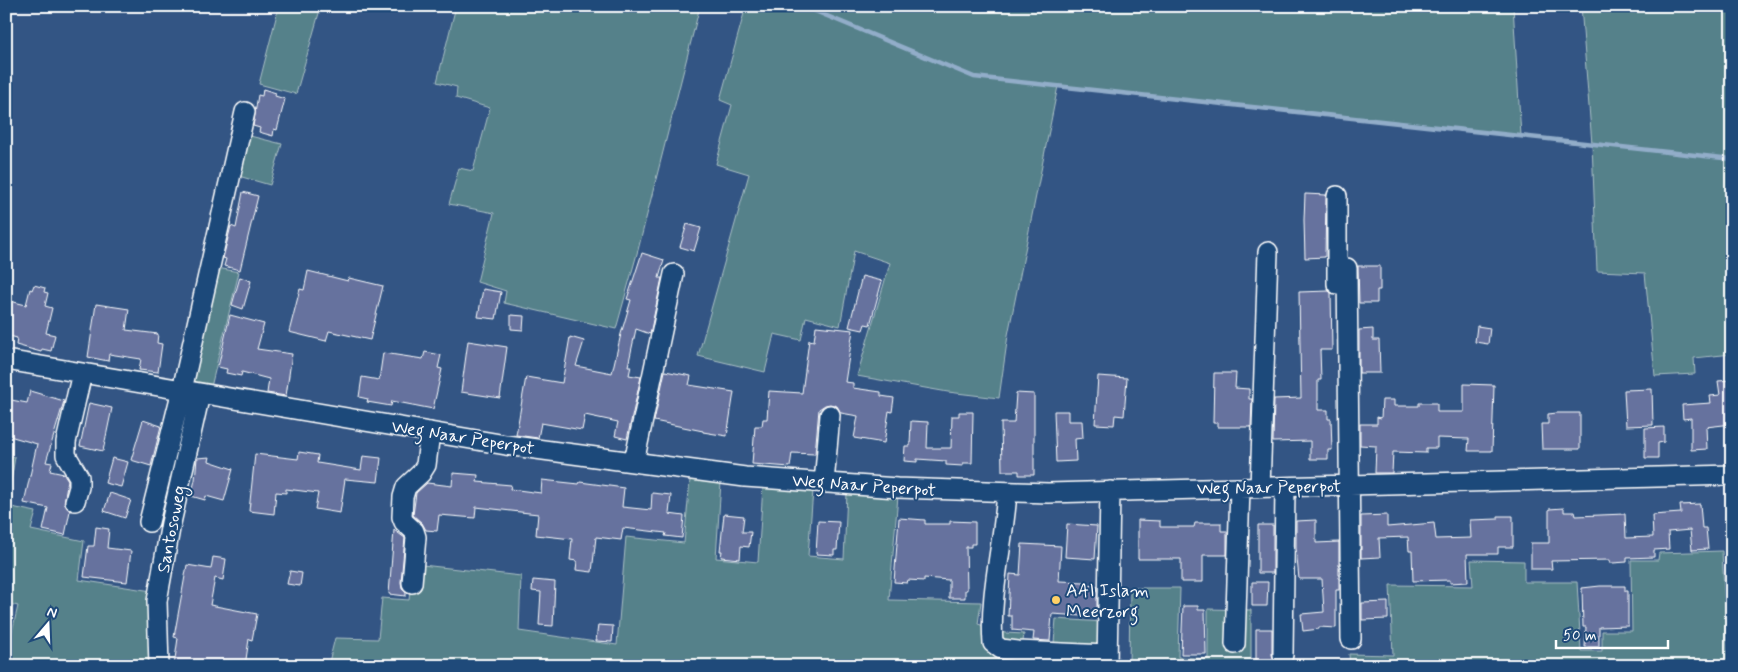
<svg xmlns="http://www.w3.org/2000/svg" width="1738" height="672" viewBox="0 0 1738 672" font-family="Mynerve,sans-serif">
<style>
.green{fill:#55818a;stroke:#aac0c4}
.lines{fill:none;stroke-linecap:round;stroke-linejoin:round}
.stream{stroke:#92adc9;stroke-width:4.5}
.building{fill:#66729e;stroke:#fff}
.minor-casing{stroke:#fff;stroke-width:22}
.minor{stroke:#1f4a7a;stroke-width:19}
.poi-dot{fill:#ffd166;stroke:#1f4a7a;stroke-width:2}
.labels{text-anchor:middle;stroke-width:4;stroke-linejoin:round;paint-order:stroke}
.street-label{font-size:18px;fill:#fff;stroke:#1f4a7a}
.poi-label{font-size:18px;fill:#fff;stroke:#1f4a7a;text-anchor:start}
</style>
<rect width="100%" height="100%" fill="#335584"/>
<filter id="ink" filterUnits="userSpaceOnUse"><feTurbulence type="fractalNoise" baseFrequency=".02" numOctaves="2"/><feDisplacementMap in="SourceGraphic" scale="10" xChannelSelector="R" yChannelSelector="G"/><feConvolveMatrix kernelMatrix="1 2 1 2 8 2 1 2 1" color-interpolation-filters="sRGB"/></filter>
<g filter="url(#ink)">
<!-- green -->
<path class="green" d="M279,6h42l-25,88 -37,-10z
M456,6h244l-62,244 -22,79 -112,-26 2,-12 -29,-9 17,-69 -45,-9 10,-36 14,3 17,-63 -34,-10 1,-11 -20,-5z
M746,6h767l8,130 -463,-50 -50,249 -9,63 -51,-6 -91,-16 33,-113 -36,-12 -14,75 -34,-9 -5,23 -27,-6 -9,38 -67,-16 51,-182 -33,-10 16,-59 -12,-5z
M1581,6h151v348l-38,4 1,16 -40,2 -10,-103 -48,-2 -5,-127z
M246,135l36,9 -12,41 -35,-10z
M212,267l27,5 -28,115 -25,-4z
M6,455l9,2 -8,49 29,6 -5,18 53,11 -5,39 73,11v75h-146v-9l12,-51 -12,-3z
M690,480l31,2 -5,76 42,4 5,-76 50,4 -5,66 36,3 3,-66 51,3 -9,104 92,2 -3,22 27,9 19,1 -1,7 31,2 2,-24 47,3 -2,44h-773l7,-28 43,1 4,-41 27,2 4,-36 108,12 -2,55 98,14 9,-108 58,6z
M1722,551l6,115h-378l-1,-12 44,1 -3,-70 83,1 -2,-26 53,1v21h53l4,69h21v-20h30l-1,-71h27l1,-7z
M1130,588h50l-2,69 30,2v-50l43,1v56h-122z"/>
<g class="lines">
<!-- stream -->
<path class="stream" d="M803,6l171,71 758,82"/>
</g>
<!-- building -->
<path class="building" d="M263,89l13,4 -1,3 10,3 -8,31 -3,-1 -1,7 -14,-4 1,-4 -7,-2 5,-31 4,1z
M243,192l15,4 -18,74 -16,-4 2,-7 -3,-1 8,-32 5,2z
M1305,194l21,1 -1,62 -20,1 -1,-38z
M687,224l14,4 -7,23 -14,-4z
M642,253l22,7 -5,18h3l-12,56 -14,-5 -8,37h3l-2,9 12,2 -14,62 -12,-3 3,-14 -33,-7 -3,15 -41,-7 -3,15 -22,-3 10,-58 36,6 8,-46 14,4 -8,25 36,7 9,-39 10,-34 -4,-1z
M1358,266h22v24h-3v13h-18z
M308,271l40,10 1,-3 34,8 -13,54 -41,-9 -3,10 -37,-9 11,-43 4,1z
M862,276l20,5 -12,44 -5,-1 -2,6 -14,-3z
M240,277l11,4 -8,28 -11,-4z
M34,285l11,3 -1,4 4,1 -3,13 7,2 -6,25 9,2 -4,16 -9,-2 -1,3 -25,-7 1,-7 -11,-3v-35l20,5 4,-16 2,1z
M483,289l18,3 -5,27 -18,-2z
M1329,291l2,2 1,57h-12l1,30h-3v30h10v9h3l1,31h-4v9h-18v-18l-37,1 1,-43 27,-1 -2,-106z
M96,304l33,5 -3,21 32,4 -1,9 5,1 -4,28 -19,-2 2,-11 -32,-5 -1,7 -20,-4z
M230,315l34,9 -7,25 35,5 -6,42 -19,-3 2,-14 -27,-7 -1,4 -15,-3 1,-4 -9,-2z
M511,315l13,1 -1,14 -12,-1z
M816,326l37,4 -8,52 8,1v5l28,4v4l13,2 -2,14 -3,-1 -5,32 -30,-5 4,-22 -17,-3 -4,-7 -7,-2 -5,1 -6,4 -4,45 -23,-1 -2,14 -38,-3 3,-38h7l1,-7h4l2,-28 33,2 7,-53 5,1z
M1477,326l13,2 -2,16 -13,-2z
M1373,329v11h6l1,33h-21v-43z
M468,341l39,6 -7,51 -39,-6z
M425,352l16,3 -3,13 4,1 -9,40 -41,-8 -1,5 -24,-4 1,-3 -9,-2 3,-20 17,3 4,-27 40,6z
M665,371l26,5 -2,9 45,7 -7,44 -24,-4v-1l-49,-10z
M1214,373h22l-1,15 14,1v10h3l-1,28h-33v-4h-5z
M1098,376l29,2 -3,38 -9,-1 -1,10 -19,-1z
M1732,380v44l-26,3 1,22 -16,1v-32l-8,1 -1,-14 29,-2 -1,-7 10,-1 -2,-14z
M1464,384l30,1 -2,66h-24l1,-12 -32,-1v10h-11v5l-33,-1 -1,21h-17l1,-27 -16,-1v-21h17v-7l4,1 1,-18h12v6h25v-3h18v9h27z
M1652,389l1,36 -27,1 -2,-36z
M30,391l34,10 -18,61 6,1 -2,8 14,3 4,6 -4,23 6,8 -5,24 -22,-5 5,-22 -24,-5 13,-59 -31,-9v-36l21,4z
M1016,393l18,1v81h-15v-4h-17l-1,-48h13z
M89,403l23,5 -9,43 -23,-5z
M1054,411h14v10h14l1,17 -8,1 1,22 -20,1z
M959,412h14l-1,51h-9v3l-17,-1v-4l-29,-2v3l-13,-1 1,-15h5l1,-25 17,1 -1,26h24l1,-32h7z
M1557,413h23v36h-38l-1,-25h7v-10z
M143,420l18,6 -10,40 -20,-6z
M1664,427v15l-6,1v15h-13v-30z
M299,452l19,3 -1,8 44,7 2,-14 18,2 -3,24 -33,-3 -5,34 -25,-4 3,-16 -32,-4v4l-10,-1 -2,22 -25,-3 6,-57 43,5z
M210,457l-1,4 24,8 -9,32 -18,-5 -1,4 -14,-4 4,-16 2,-22z
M112,458l16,4 -7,25 -16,-4z
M453,473l25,2 -1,7 34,3 -1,4 31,4 1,-13 37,4 1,-2 44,6 -2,19 29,3 1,-17 19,2 -2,19 15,2 -2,22 -17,-2 1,-3 -43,-5 -2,12 -25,-3 -4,35 -16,-2 1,-9 -7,-1 2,-21 -36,-4 2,-21 -62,-7 -1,11 -36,-3 -2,16 -11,-1 -4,-7 -9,-8 3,-22 11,-10 25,3z
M110,493l21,7 -6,18 -21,-7z
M1700,504l2,24h4l2,21 -16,1 -2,-20 -22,2 1,17 -15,1v7l-27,1v4l-14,1h-3v-3l-59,1 1,8h-21v-26h18v-34l15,-1v4h11l1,4 49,-2 1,24 27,-1 -1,-22 29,-2 -1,-8z
M724,514l20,2 -2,16h9l-2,15 -8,-1 -1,13 -19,-2 1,-6h-2z
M1387,515v12l47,-4 2,16 35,-1 -1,-18 28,-1v-3h15v31h-15v7h-31l1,28 -18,1v-3l-37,1 -1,-30h-3l-1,-14 -29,1 1,19 -19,1v-42z
M899,518l26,2v4h25v-3l25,1v22h-4v3h-5l1,43h-2v8h-16v-18l-25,-2v3l-16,-1 -1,3 -13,-1z
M1138,520l22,1v6h34l1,-4h26v8h6v24h-24v27h-22v-23h-43z
M1316,520v23l23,-1v48h-3v38l-17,-1v2l-16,2 -2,-17 23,-2 -2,-33h-23l-3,-31v-27z
M818,521l21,1 -2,28h-3v5l-18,-1z
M1067,524l30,2 -2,33 -30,-2z
M1258,525h15v48h-15z
M96,527l13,2 -2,19 24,3 -4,31 -43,-5 4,-31h6z
M394,530l11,8 -4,44 1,6 4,5v3l-17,-2z
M1022,544l39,2 -2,35 26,1v3l12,1v31l-45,-3 -2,27 -17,-1 1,-8 -22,-2v-14h-4l2,-42 10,1z
M213,557l13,2 -3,21 -8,-2 -5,27 47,9 -5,26 -3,-1 -4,27h-71l4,-28 -4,-1 13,-72 24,4z
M290,571l12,2 -2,13 -13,-2z
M533,580l22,2 -2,44 -14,-1 2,-33 -9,-1z
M1252,582h16l-1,24h-15z
M1600,586h25v5h3v35l-29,1v20h-14l1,-20h-3l-1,-39z
M1388,602v17l-26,1v-17z
M1183,606h15v4h7l1,44h-25z
M598,625l15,1 -1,16 -16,-1z
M1256,629h16v26l4,8h-20z"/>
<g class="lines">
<defs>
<path id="minor" d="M1337,196v88
M1347,268l4,371
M6,360l500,85 239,32 152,11 151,5 684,-18
M634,462l40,-188
M824,483l6,-68
M1260,488l8,-236
M1007,492c-3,49 -18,103 -14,151l8,6 17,2 89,4
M75,501l4,-14v-10l-13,-22v-13l16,-69
M149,522l33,-132 63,-278
M412,583l4,-46 -2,-6 -10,-9 -2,-5 1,-20 3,-10 15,-14 5,-8 4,-33
M1235,644l5,-156
M1283,655l2,-168
M159,666l-2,-65 14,-78 29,-129
M1107,666l3,-175"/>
</defs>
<!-- minor casing -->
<use href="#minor" class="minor-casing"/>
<!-- minor -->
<use href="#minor" class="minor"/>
</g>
</g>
<!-- markers -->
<circle class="poi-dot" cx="1056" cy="600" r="5"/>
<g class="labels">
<!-- street labels -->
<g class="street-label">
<text transform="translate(463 437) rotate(9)" y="6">Weg Naar Peperpot</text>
<text transform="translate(864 485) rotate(4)" y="6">Weg Naar Peperpot</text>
<text transform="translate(1269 487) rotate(-1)" y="6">Weg Naar Peperpot</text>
<text transform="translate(171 529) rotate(-79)" y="6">Santosoweg</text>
</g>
<!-- poi labels -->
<g class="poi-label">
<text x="1066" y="596">AAI Islam<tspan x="1066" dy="21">Meerzorg</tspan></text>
</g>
</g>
<!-- margin -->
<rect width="1738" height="672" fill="none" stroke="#1f4a7a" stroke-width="25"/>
<rect x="12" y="12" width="1713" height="647" fill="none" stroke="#fff" stroke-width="2" filter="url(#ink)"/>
<!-- north arrow -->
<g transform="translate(48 624) rotate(19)" stroke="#1f4a7a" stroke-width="4" paint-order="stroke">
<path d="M0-4L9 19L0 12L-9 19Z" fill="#ffffff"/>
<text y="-8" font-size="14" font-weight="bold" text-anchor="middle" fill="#ffffff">N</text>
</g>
<!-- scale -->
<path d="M1556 640v8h112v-8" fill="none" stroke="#ffffff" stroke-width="2.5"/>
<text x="1563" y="640" font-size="15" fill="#ffffff" stroke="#1f4a7a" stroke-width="4" paint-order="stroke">50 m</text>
</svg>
